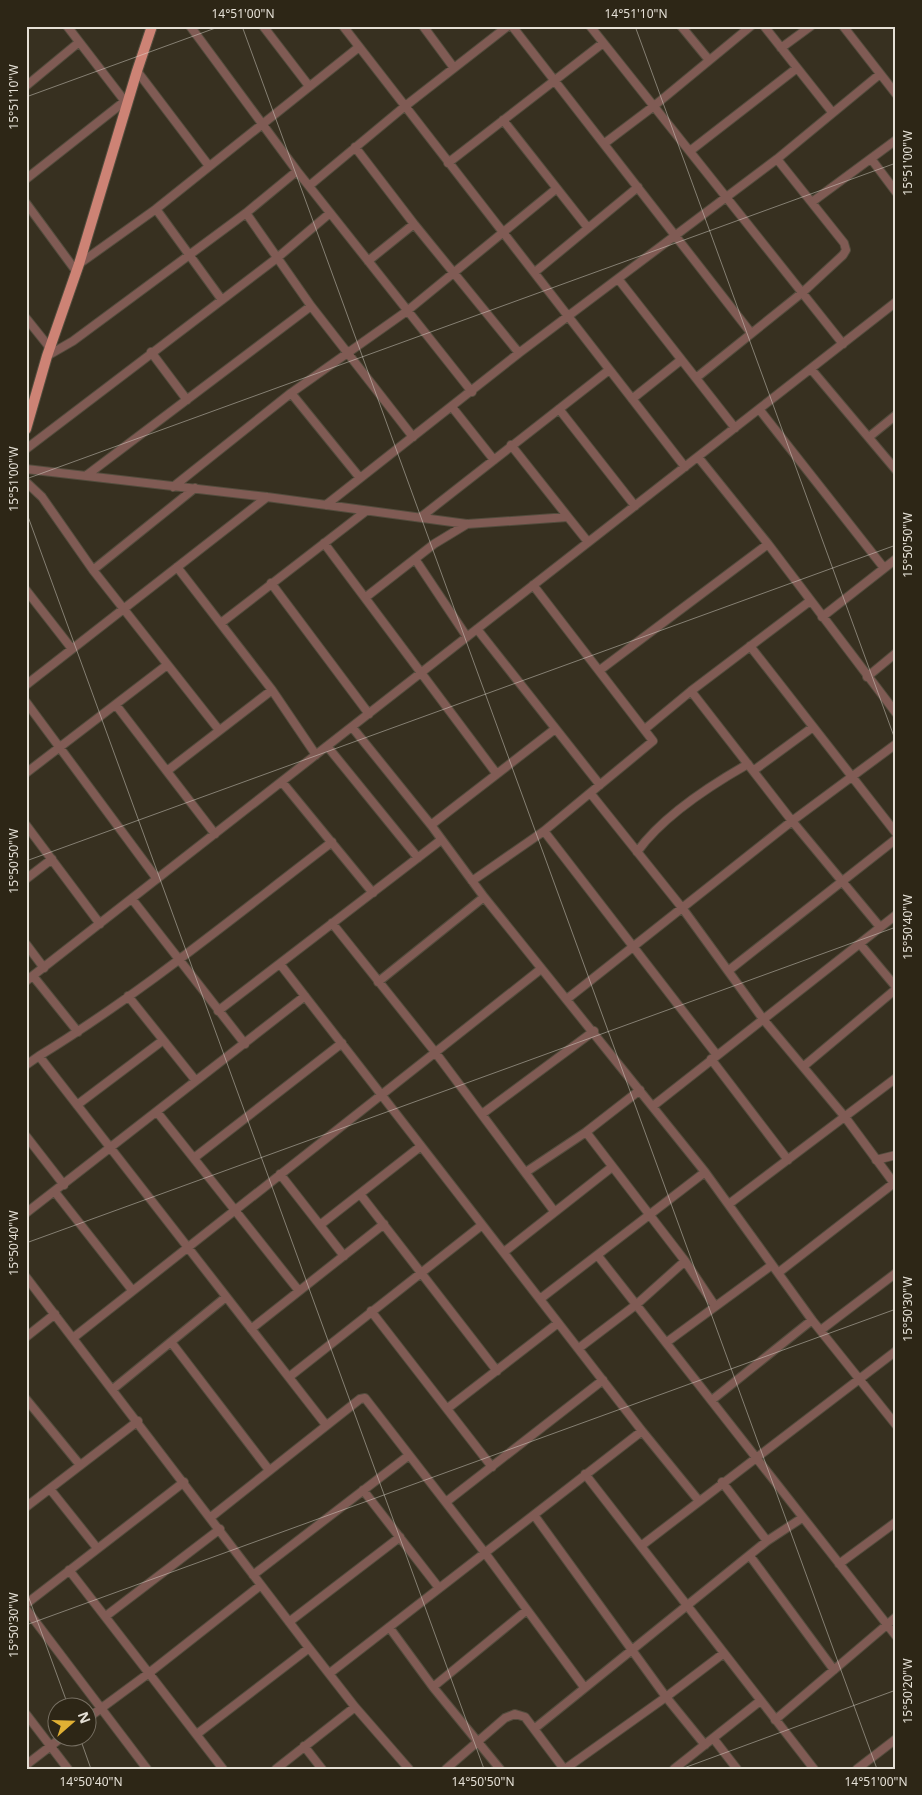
<svg xmlns="http://www.w3.org/2000/svg" width="922" height="1795" viewBox="0 0 922 1795" font-family="'Noto Sans',sans-serif">
<style>
.lines{fill:none;stroke-linecap:round;stroke-linejoin:round}
.minor-casing{stroke:#534c3d;stroke-width:10}
.major-casing{stroke:#534c3d;stroke-width:12}
.minor{stroke:#805b54;stroke-width:8}
.major{stroke:#cd8375;stroke-width:10}
.ticks{fill:none;stroke:#e5e0d6;stroke-width:1;stroke-opacity:0.45}
.neatline{fill:none;stroke:#e5e0d6;stroke-width:2}
.ticks-label{font-size:12px;text-anchor:middle;fill:#e5e0d6}
</style>
<rect width="100%" height="100%" fill="#373020"/>
<g class="lines">
<defs>
<path id="minor" d="M67,26l60,78
M190,26l107,145 175,221
M263,26l46,60
M343,26l342,441
M423,26l31,42
M512,26l239,307
M590,26l253,318
M681,26l28,34
M764,26l68,86
M843,26l53,68
M781,48l30,-22
M137,71l72,95
M26,86l52,-43
M503,120l85,108
M605,143l49,-37 97,-80
M355,147l59,77 105,129
M690,151l107,-83
M872,160l24,32
M448,163l155,-120
M26,179l99,-78
M309,186l95,-79 104,-81
M812,202l84,-62
M26,203l50,68
M156,209l66,91
M246,213l65,93 102,131
M368,261l46,-37
M79,264l77,-55 203,-162
M535,272l103,-85
M619,280l116,148
M26,318l24,30
M151,352l36,48
M47,356l26,-15 173,-128 51,-42
M811,369l85,101
M696,378l107,-86 40,-37 3,-5 -2,-7 -67,-84
M291,393l69,85
M632,399l49,-39
M452,407l42,53
M559,409l76,97
M759,409l125,159
M869,437l27,-22
M511,445l57,72
M26,449l251,-191 53,-45
M698,457l70,87 128,169
M26,469l241,28 200,27 101,-7 20,25
M87,475l224,-169
M26,482l16,15 51,73 126,160
M173,487l118,-94 116,-82 149,-122
M326,505l193,-152 258,-194 103,-85
M421,517l188,-147
M324,543l172,230
M415,559l52,78
M177,567l95,123 44,65
M93,570l102,-82
M271,583l98,131
M26,590l46,59
M366,597l68,-53 33,-20
M822,617l74,-58
M221,623l145,-112
M477,629l123,156
M750,646l146,187
M600,670l168,-126
M867,677l29,-24
M26,685l241,-188
M691,691l101,130 88,106
M26,702l131,177
M116,705l99,129
M352,727l79,98 53,72 221,275 107,148 84,105
M645,729l46,-38 119,-90
M327,746l91,112
M167,771l105,-81
M753,771l60,-44
M26,773l141,-108
M282,782l91,111
M591,794l92,115 80,110 82,98 51,69
M26,825l74,99
M431,825l124,-96
M544,831l172,223
M637,852c25,-35 74,-67 111,-88
M26,879l26,-20
M472,881l72,-50 109,-90 -120,-156
M132,899l113,145
M332,923l103,129 119,159
M26,944l18,24
M860,944l36,43
M280,964l362,467 57,70
M728,971l168,-132
M33,976l45,56
M26,981l870,-679
M378,982l106,-85
M128,996l68,85
M567,999l225,-178 104,-77
M218,1011l223,-171
M39,1056c103,-63 197,-141 293,-214
M711,1059l77,101
M26,1065l13,-9 287,369
M804,1066l92,-77
M77,1105l85,-64
M653,1106l243,-191
M157,1112l142,179
M482,1114l112,-83
M586,1132l99,129 30,45
M26,1136l38,49
M194,1158l148,-115
M876,1160l20,-5
M526,1172l60,-40 54,-42
M280,1174l64,82
M55,1192l77,98
M360,1194l137,177
M729,1204l167,-126
M26,1213l279,-217
M320,1225l101,-79
M504,1252l108,-85
M598,1256l298,380
M778,1273l116,-90
M26,1277l283,371 46,59 54,62
M540,1299l165,-127
M371,1311l121,156
M251,1329l133,-105
M821,1330l75,-57
M26,1337l29,-23
M73,1338l468,-369
M171,1342l98,128
M667,1342l105,-77
M579,1348l58,-44 48,-43
M289,1377l193,-152
M113,1389l113,-92
M26,1399l54,66
M712,1400l100,-80
M448,1408l110,-85
M585,1474l229,295
M722,1482l45,59
M50,1489l47,59
M363,1490l76,98
M446,1502l157,-122
M26,1507l112,-86
M534,1515l132,182 39,48
M211,1517l149,-118 5,-1 120,155 99,134
M641,1546l255,-195
M750,1556l84,114
M839,1564l57,-42
M69,1570l154,199
M253,1575l155,-119
M26,1604l158,-122
M26,1609l121,160
M106,1616l114,-87
M289,1622l111,-85
M389,1627l44,60 67,82
M330,1673l312,-242
M433,1687l94,-77
M26,1714l42,55
M88,1718l61,-45 112,-88
M775,1720l121,-103
M534,1729l233,-188 35,-23
M197,1734l112,-86
M713,1738l24,31
M304,1746l18,23
M26,1765l35,-27
M276,1769l79,-62
M446,1769l59,-51 10,-4 10,3 39,52
M565,1769l101,-72 58,-44
M674,1769l86,-68
M857,1769l39,-30"/>
<path id="major" d="M26,429l21,-73 32,-92 58,-193 15,-45"/>
</defs>
<!-- minor casing -->
<use href="#minor" class="minor-casing"/>
<!-- major casing -->
<use href="#major" class="major-casing"/>
<!-- minor -->
<use href="#minor" class="minor"/>
<!-- major -->
<use href="#major" class="major"/>
</g>
<!-- ticks -->
<path class="ticks" d="M242,26l635,1743M635,26l261,716M26,97l195,-71M26,479l870,-316M26,511l458,1258M26,861l870,-316M26,1243l870,-316M26,1590l43,118M26,1625l870,-316M80,1738l11,31M681,1769l215,-79"/>
<!-- border -->
<rect width="922" height="1795" fill="none" stroke="#2d2616" stroke-width="55"/>
<!-- north arrow -->
<g transform="translate(72 1722) rotate(70)"><circle r="24" fill="#2d2616" stroke="#777063"/>
<path d="M0-4L9 19L0 12L-9 19Z" fill="#e0b034"/>
<text y="-8" font-size="14" font-weight="bold" text-anchor="middle" fill="#e5e0d6">N</text>
</g>
<rect x="28" y="28" width="866" height="1740" class="neatline"/>
<g class="ticks-label">
<text x="243" y="18">14°51'00"N</text>
<text x="636" y="18">14°51'10"N</text>
<text transform="translate(14 97) rotate(-90)" y="4">15°51'10"W</text>
<text transform="translate(908 163) rotate(-90)" y="4">15°51'00"W</text>
<text transform="translate(14 479) rotate(-90)" y="4">15°51'00"W</text>
<text transform="translate(908 545) rotate(-90)" y="4">15°50'50"W</text>
<text transform="translate(14 861) rotate(-90)" y="4">15°50'50"W</text>
<text transform="translate(908 927) rotate(-90)" y="4">15°50'40"W</text>
<text transform="translate(14 1243) rotate(-90)" y="4">15°50'40"W</text>
<text transform="translate(908 1309) rotate(-90)" y="4">15°50'30"W</text>
<text transform="translate(14 1625) rotate(-90)" y="4">15°50'30"W</text>
<text transform="translate(908 1691) rotate(-90)" y="4">15°50'20"W</text>
<text x="91" y="1786">14°50'40"N</text>
<text x="483" y="1786">14°50'50"N</text>
<text x="876" y="1786">14°51'00"N</text>
</g>
</svg>
